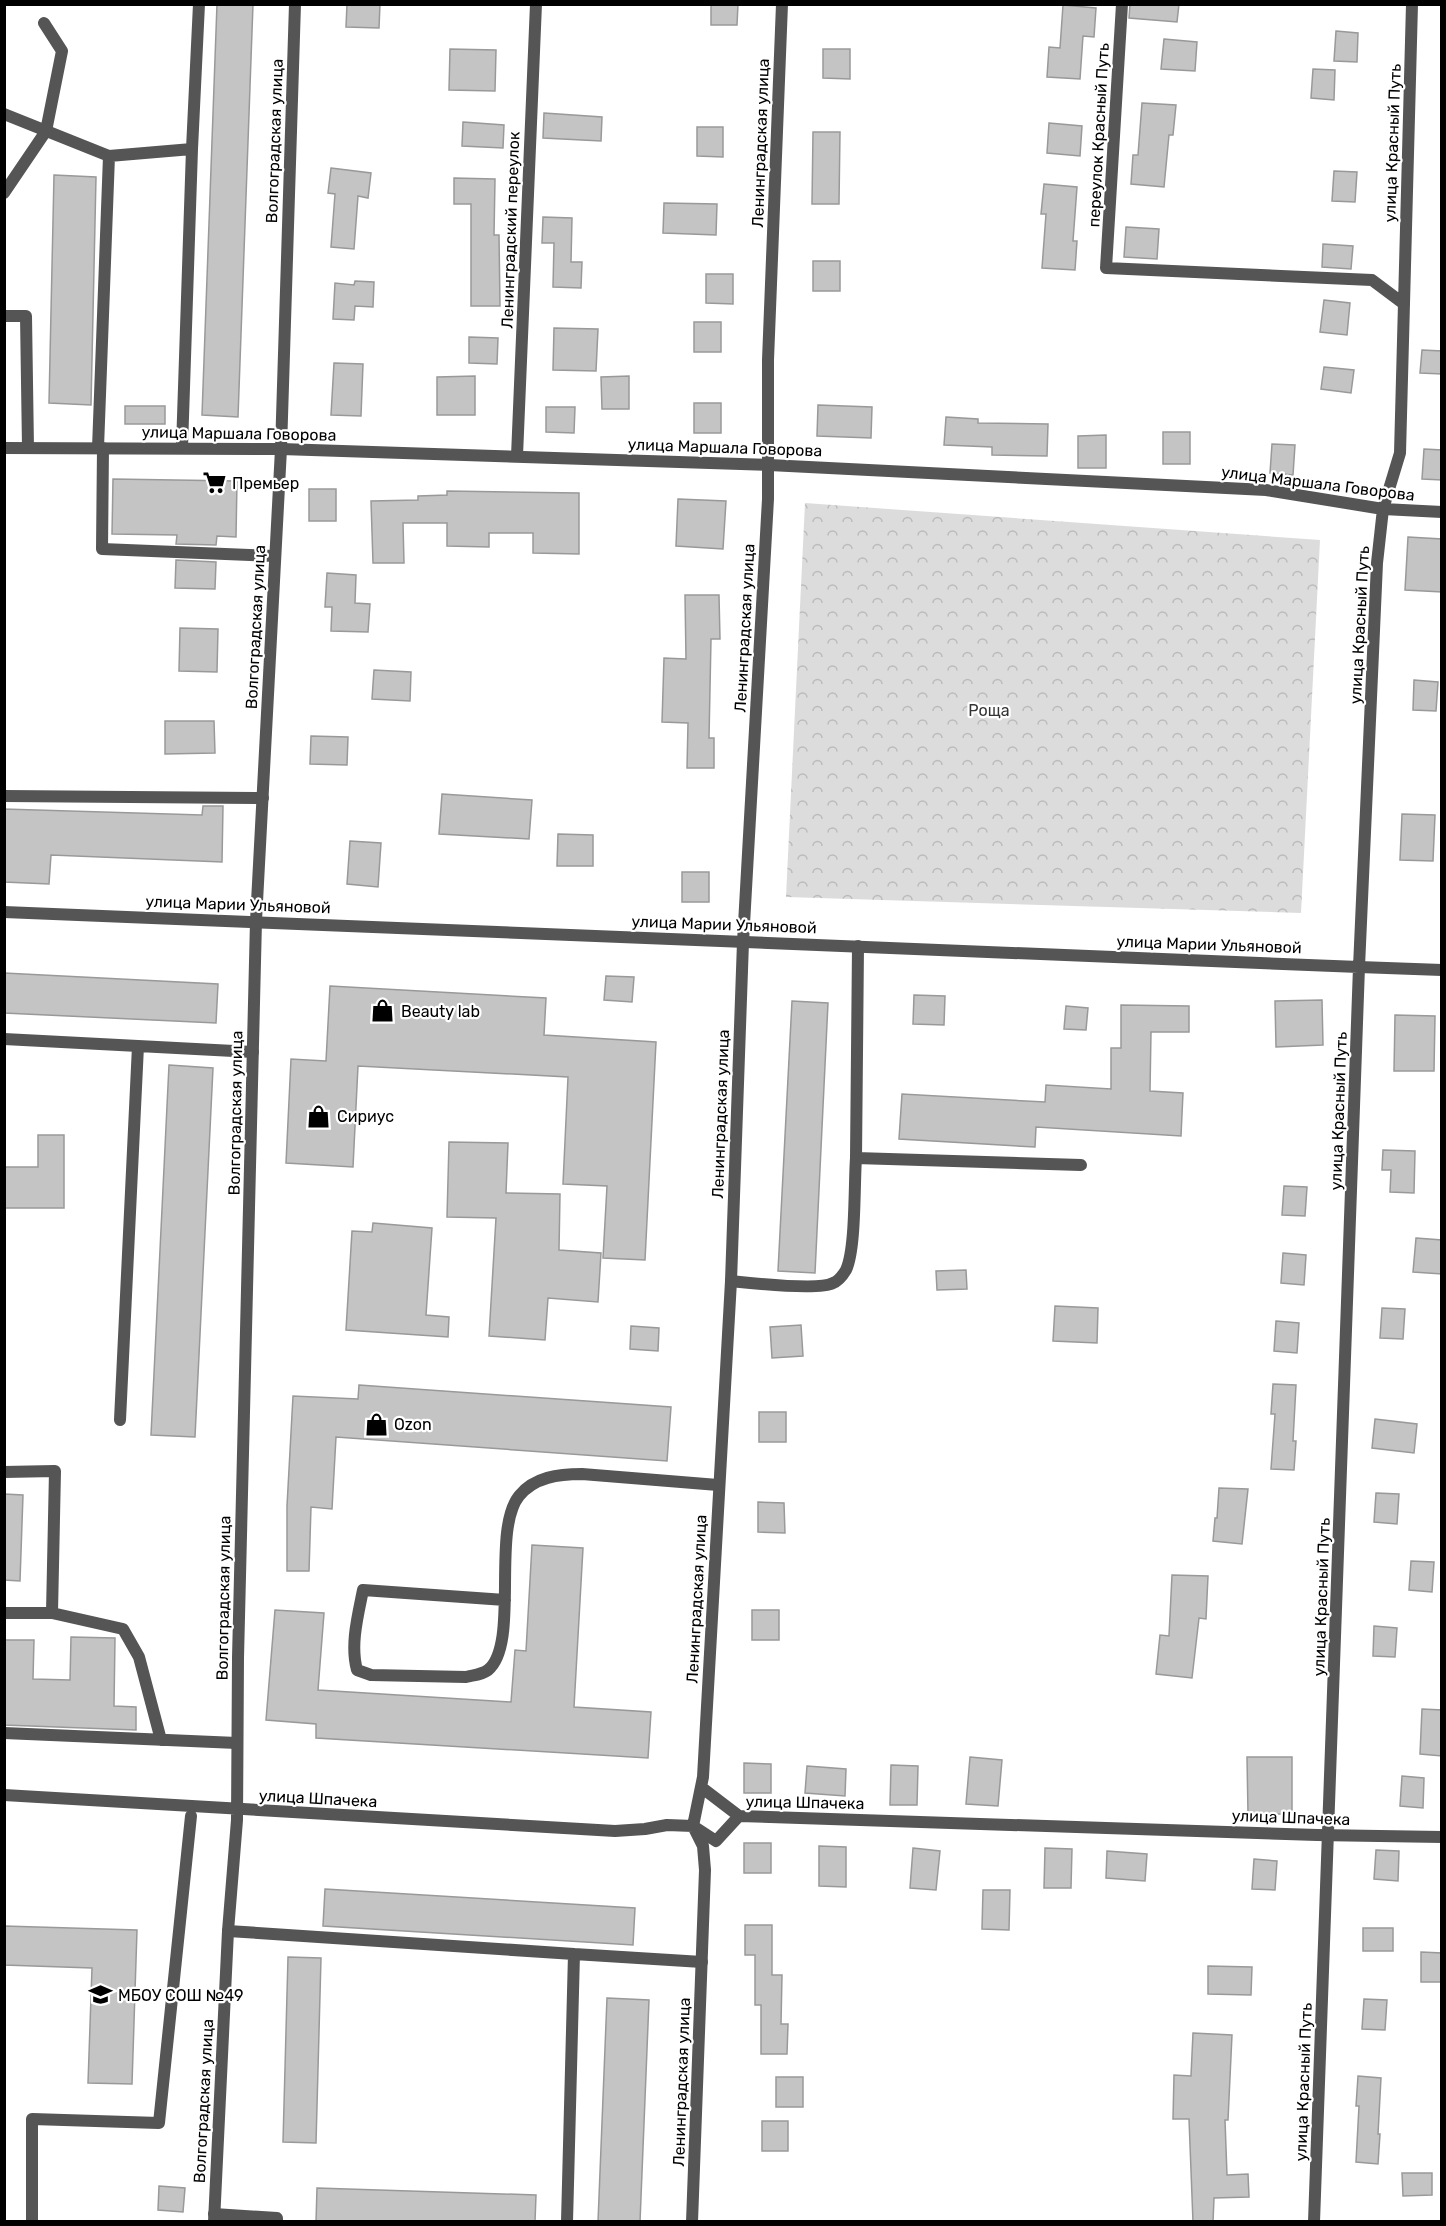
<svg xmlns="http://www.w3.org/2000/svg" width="1446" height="2226" viewBox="0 0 1446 2226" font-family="Rubik,sans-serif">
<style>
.forest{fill:url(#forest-crowns)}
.building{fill:#c4c4c4;stroke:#999;stroke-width:1.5}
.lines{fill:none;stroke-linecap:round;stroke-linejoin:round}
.service{stroke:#555;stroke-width:12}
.minor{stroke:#555;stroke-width:12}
.tertiary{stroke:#555;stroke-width:12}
.labels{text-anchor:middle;stroke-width:4.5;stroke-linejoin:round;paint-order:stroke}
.street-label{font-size:16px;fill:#000;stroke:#fff}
.poi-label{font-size:16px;fill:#000;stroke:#fff;text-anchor:start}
.park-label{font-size:16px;fill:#333;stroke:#fff}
</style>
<defs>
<pattern id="forest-crowns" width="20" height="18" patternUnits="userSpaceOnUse" patternTransform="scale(1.5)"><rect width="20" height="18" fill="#dcdcdc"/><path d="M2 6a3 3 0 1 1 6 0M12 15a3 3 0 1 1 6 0" fill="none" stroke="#bbb"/></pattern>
</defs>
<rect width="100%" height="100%" fill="#fff"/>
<!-- forest -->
<path class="forest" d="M805,503l515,37 -19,373 -515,-16z"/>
<!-- building -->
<path class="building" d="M217,4h36l-15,413 -36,-2z
M347,4h33l-1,24 -33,-1z
M711,4h27l-1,21h-26z
M1130,4h49l-2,18 -48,-4z
M1063,5l33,3 -2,29 -11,-1 -3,43 -33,-2 2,-30 11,1z
M1336,31l22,2 -1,29 -23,-1z
M1164,39l33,3 -2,29 -34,-2z
M450,49l46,1 -1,41 -46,-1z
M823,49h27v30l-27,-1z
M1313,69l22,1 -1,30 -23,-2z
M1142,103l34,2 -3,30h-4l-5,52 -33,-3 2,-29h5z
M544,113l58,4 -1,24 -58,-3z
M463,122l41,3 -1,23 -41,-2z
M1049,123l33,3 -2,30 -33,-3z
M697,127h26v30l-26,-1z
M813,132h27l-1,72h-27z
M331,168l40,5 -3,25 -10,-2 -4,53 -23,-2 4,-53 -7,-1z
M1334,171l23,1 -2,30 -23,-1z
M54,175l42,2 -5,228 -42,-2z
M454,178l41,1 -1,56h5l1,71h-29v-102h-17z
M1044,184l33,3 -4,54h4l-2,29 -33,-2 4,-54h-5z
M664,203l53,1 -1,31 -53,-2z
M543,217l29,1 -1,44h11l-1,26 -28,-1 1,-44h-12z
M1126,227l33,2 -2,30 -33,-2z
M1323,244l30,2 -2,23 -29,-2z
M813,261h27v30h-27z
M706,274h27v30l-27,-1z
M355,281l19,1 -1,25 -18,-1 -1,14 -21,-1 2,-36 19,2z
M1324,300l26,3 -3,32 -27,-3z
M694,322h27v30h-27z
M554,328l44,1 -2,42 -43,-1z
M469,337l29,1 -1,26 -28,-1z
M1422,350l20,1v23l-22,-1z
M334,363l29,1 -2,52 -30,-1z
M1324,367l30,3 -3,23 -30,-4z
M475,376v39h-38v-38z
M629,376v33h-27l-1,-32z
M694,403h27v30h-27z
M818,405l54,2 -1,31 -54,-2z
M125,406h40v18h-40z
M546,407h29l-1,26 -28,-1z
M946,417l32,2v4l70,1 -1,32 -55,-1v-8l-48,-2z
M1163,432h27v32h-27z
M1106,435v33h-28v-32z
M1272,444l23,1 -2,30 -23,-2z
M1424,449l18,1v30l-20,-1z
M113,479l124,2 -1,56 -19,-1 -1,9 -40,-1 1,-9 -65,-1z
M309,489h27v32h-27z
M447,491l132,2v61l-46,-1v-20h-44v14l-42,-1v-23h-44l1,40h-31l-2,-62 47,-1v-4l29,-1z
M678,499l48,2 -3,48 -47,-3z
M1408,537l34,2v53l-37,-2z
M176,560l40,2 -1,27 -40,-1z
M327,573l29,2 -1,28 15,1 -2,28 -37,-1 1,-24h-7z
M685,595h34l1,44h-9l-2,99h5v30h-27l1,-45 -26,-1 2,-64 22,1z
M180,628l38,1 -1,43 -38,-1z
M374,670l37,2 -1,29 -38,-2z
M1414,680l24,2 -2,29 -23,-1z
M165,721h49l1,32 -50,1z
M311,736l37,1 -1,28 -37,-1z
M442,794l90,6 -3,39 -90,-5z
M203,806h20l-1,56 -171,-7 -2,29 -45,-2v-73l198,6z
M1402,814l33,1 -2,46 -33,-1z
M558,834l35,1v31h-36z
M350,841l31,2 -3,44 -31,-3z
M682,872h27v30h-27z
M4,973l214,11 -2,39 -212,-10z
M606,976l28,1 -2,25 -28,-2z
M330,986l216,12 -2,37 112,7 -11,218 -42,-2 4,-72 -44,-2 5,-107 -210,-11 -5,101 -67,-4 5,-104 35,2z
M914,995l31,1 -1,29 -31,-1z
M1322,1000l1,45 -47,2 -1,-46z
M792,1001l36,2 -13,270 -37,-2z
M1121,1005l68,1v26h-38l-1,59 33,2 -2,43 -145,-9 -1,20 -136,-8 3,-45 143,8 1,-17 65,4v-41h10z
M1066,1006l22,2 -2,22 -22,-1z
M1395,1015l40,1 -1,55h-40z
M169,1065l44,3 -18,369 -44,-2z
M38,1135h26v73h-60v-41h34z
M449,1142l59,1 -2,50 54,1 -1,56 42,3 -3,49 -50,-4 -3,42 -56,-4 7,-118 -49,-1z
M1383,1150l32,1 -1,42 -24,-1 1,-22h-9z
M1284,1186l23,1 -2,29 -23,-1z
M373,1223l59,5 -6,87 23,2 -1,20 -102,-7 6,-99 20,1z
M1416,1238l26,2v34l-29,-2z
M1283,1253l23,2 -2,30 -23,-2z
M966,1270l1,19 -30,1 -1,-19z
M1055,1306l43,2 -1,35 -44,-2z
M1382,1308l23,1 -2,30 -23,-1z
M1276,1321l23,2 -2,30 -23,-2z
M801,1325l2,31 -31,2 -2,-31z
M631,1326l28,2 -1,23 -28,-2z
M1273,1384l23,1 -3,56h3l-2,29 -23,-1 4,-55h-4z
M359,1385l312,22 -4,54 -331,-24 -4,72 -21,-2 -2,64h-22v-65l6,-110 65,3z
M759,1412h27v30h-27z
M1375,1419l42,5 -3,29 -42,-5z
M1219,1488l29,1 -6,55 -29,-3 2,-23h2z
M1376,1493l23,1 -2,30 -23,-2z
M4,1494l19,1 -3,86 -16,-1z
M758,1502l26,1 1,30 -27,-1z
M532,1545l51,3 -9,159 77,5 -3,46 -332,-20v-14l-50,-4 9,-110 49,3 -6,77 193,12 4,-52 11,1z
M1411,1561l23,1 -2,30 -23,-2z
M1172,1575l36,1 -2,43 -7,-1 -7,60 -36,-4 4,-39 9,1z
M752,1610h27v30h-27z
M1374,1626l23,2 -2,29 -22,-1z
M71,1637l44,1 -1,68 22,1v23l-132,-5v-85h30l-1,39 37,1z
M1422,1709l20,1v46l-22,-2z
M970,1757l32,3 -4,46 -32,-2z
M1247,1757h45v57h-44z
M744,1763l27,1v29h-27z
M891,1765l27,1 -1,39h-27z
M807,1766l39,3 -1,27 -40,-3z
M1402,1776l22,2 -1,30 -23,-2z
M744,1843h27v30h-27z
M819,1846l27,1v40l-27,-1z
M913,1848l27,3 -4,39 -26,-2z
M1045,1848l27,1 -1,39h-27z
M1376,1850l23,1 -1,30 -24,-2z
M1107,1851l40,3 -2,27 -39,-3z
M1254,1859l23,2 -2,29 -23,-1z
M325,1889l310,19 -2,37 -310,-19z
M983,1890h27l-1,40 -27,-1z
M745,1925h27v50h10l-1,49h7l-1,30h-26v-49h-6v-50h-10z
M4,1926l133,4 -5,154 -44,-1 4,-115 -88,-3z
M1363,1928h30v23h-30z
M1421,1952l21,1v29h-21z
M288,1957l33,1 -5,185 -33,-1z
M1208,1966l44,1 -1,28 -43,-1z
M607,1998l42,2 -9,222h-42z
M1364,1999l23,1 -2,30 -23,-1z
M1193,2033l39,2 -4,85h-3l2,55 21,-1 1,23 -35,1 -1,24h-20l-4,-103h-16l1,-44 17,1z
M1358,2076l23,2 -3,56h2l-2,30 -22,-2 3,-56h-3z
M776,2077h27v30h-27z
M762,2121h26v30h-26z
M1402,2173h30v22l-29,1z
M159,2186l26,2 -2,24 -25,-2z
M317,2188l219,7 -1,27h-219z"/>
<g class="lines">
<!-- service -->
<path class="service" d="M4,114l105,42 83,-7
M4,193l42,-62 16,-80 -18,-28
M4,316h22l2,132
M182,447l10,-298 7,-145
M98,448l11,-292
M103,448l-1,101 173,7
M4,796l259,2
M4,1039l249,13
M856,1158l2,-212
M731,1281c19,2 88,10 102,2 6,-2 10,-8 13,-13 10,-21 8,-86 10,-112l225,7
M120,1420l18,-374
M4,1472l51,-1 -3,142 71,16 16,28 22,83
M505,1600l-142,-10c-5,25 -13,55 -6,80l14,5 95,2c8,-2 15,-2 22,-7 32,-26 3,-139 31,-174 15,-19 40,-22 63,-22l136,11
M4,1613h48
M4,1733l233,10
M228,1931l346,23
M214,2214l63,4v4
M32,2222v-103l127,4 32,-307
M567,2222l7,-268 128,8"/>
<!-- minor -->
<path class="minor" d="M1122,4l-16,264 266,12 32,24
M1412,4l-12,449 -17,56 59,3
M517,456l19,-452
M1359,967l83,3
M701,1787l38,29
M4,1795l611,36 30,-2 22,-4 26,1 23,15 23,-25 578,19 125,2
M214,2222l14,-291 9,-111 1,-162 18,-737 25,-472 14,-445
M692,2222l13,-352 -2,-24 -10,-20 10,-49 28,-496 12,-339 25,-443v-139l14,-356"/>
<!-- tertiary -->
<path class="tertiary" d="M4,448l277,1 488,16 497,25 117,19 -6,54 -18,404 -45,1255
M4,912l1355,55"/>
</g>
<!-- icons -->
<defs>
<symbol id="supermarket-bare" viewBox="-9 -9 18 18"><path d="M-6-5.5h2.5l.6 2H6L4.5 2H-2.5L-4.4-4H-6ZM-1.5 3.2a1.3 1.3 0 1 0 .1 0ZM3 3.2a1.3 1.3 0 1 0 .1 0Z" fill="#000" stroke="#fff" stroke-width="2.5" paint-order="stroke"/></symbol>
<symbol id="shop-bare" viewBox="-9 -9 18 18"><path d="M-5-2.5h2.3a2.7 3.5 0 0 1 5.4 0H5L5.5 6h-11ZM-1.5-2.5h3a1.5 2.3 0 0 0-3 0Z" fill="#000" stroke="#fff" stroke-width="2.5" paint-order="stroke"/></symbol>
<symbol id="school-bare" viewBox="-9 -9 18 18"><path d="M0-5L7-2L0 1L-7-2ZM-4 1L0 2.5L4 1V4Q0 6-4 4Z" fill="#000" stroke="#fff" stroke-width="2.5" paint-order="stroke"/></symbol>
</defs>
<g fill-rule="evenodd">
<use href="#supermarket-bare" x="198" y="466" width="33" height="33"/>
<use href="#shop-bare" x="366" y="994" width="33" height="33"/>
<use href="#shop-bare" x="302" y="1100" width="33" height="33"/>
<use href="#shop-bare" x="360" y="1408" width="33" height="33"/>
<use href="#school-bare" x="84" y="1978" width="33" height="33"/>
</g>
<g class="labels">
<!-- street labels -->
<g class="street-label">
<text transform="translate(1098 135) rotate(-87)" y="6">переулок Красный Путь</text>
<text transform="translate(274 141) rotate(-88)" y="6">Волгоградская улица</text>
<text transform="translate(760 143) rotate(-88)" y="6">Ленинградская улица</text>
<text transform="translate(1392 143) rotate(-88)" y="6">улица Красный Путь</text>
<text transform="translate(510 230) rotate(-88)" y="6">Ленинградский переулок</text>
<text transform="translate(239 433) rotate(1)" y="6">улица Маршала Говорова</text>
<text transform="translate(725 447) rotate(2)" y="6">улица Маршала Говорова</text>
<text transform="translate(1318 483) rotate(7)" y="6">улица Маршала Говорова</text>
<text transform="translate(1359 625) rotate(-87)" y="6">улица Красный Путь</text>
<text transform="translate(255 627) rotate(-87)" y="6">Волгоградская улица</text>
<text transform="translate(744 628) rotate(-87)" y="6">Ленинградская улица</text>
<text transform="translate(238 904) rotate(2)" y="6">улица Марии Ульяновой</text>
<text transform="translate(724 924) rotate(2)" y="6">улица Марии Ульяновой</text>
<text transform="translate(1209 944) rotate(2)" y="6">улица Марии Ульяновой</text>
<text transform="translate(1338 1111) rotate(-88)" y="6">улица Красный Путь</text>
<text transform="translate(235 1113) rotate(-89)" y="6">Волгоградская улица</text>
<text transform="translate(720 1114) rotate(-88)" y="6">Ленинградская улица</text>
<text transform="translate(1321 1597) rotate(-88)" y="6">улица Красный Путь</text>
<text transform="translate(223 1598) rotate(-89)" y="6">Волгоградская улица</text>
<text transform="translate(696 1599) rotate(-87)" y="6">Ленинградская улица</text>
<text transform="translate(318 1798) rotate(3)" y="6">улица Шпачека</text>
<text transform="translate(805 1802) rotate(1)" y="6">улица Шпачека</text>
<text transform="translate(1291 1817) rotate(2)" y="6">улица Шпачека</text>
<text transform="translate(681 2082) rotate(-88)" y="6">Ленинградская улица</text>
<text transform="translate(1303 2082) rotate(-88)" y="6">улица Красный Путь</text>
<text transform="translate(203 2101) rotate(-87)" y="6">Волгоградская улица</text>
</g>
<!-- poi labels -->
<g class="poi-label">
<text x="232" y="489">Премьер</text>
<text x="401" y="1017">Beauty lab</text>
<text x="337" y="1122">Сириус</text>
<text x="394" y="1430">Ozon</text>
<text x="118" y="2001">МБОУ СОШ №49</text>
</g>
<!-- park labels -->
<g class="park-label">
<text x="989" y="716">Роща</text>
</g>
</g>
<!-- border -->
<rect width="1446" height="2226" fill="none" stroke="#000000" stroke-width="12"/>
</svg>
